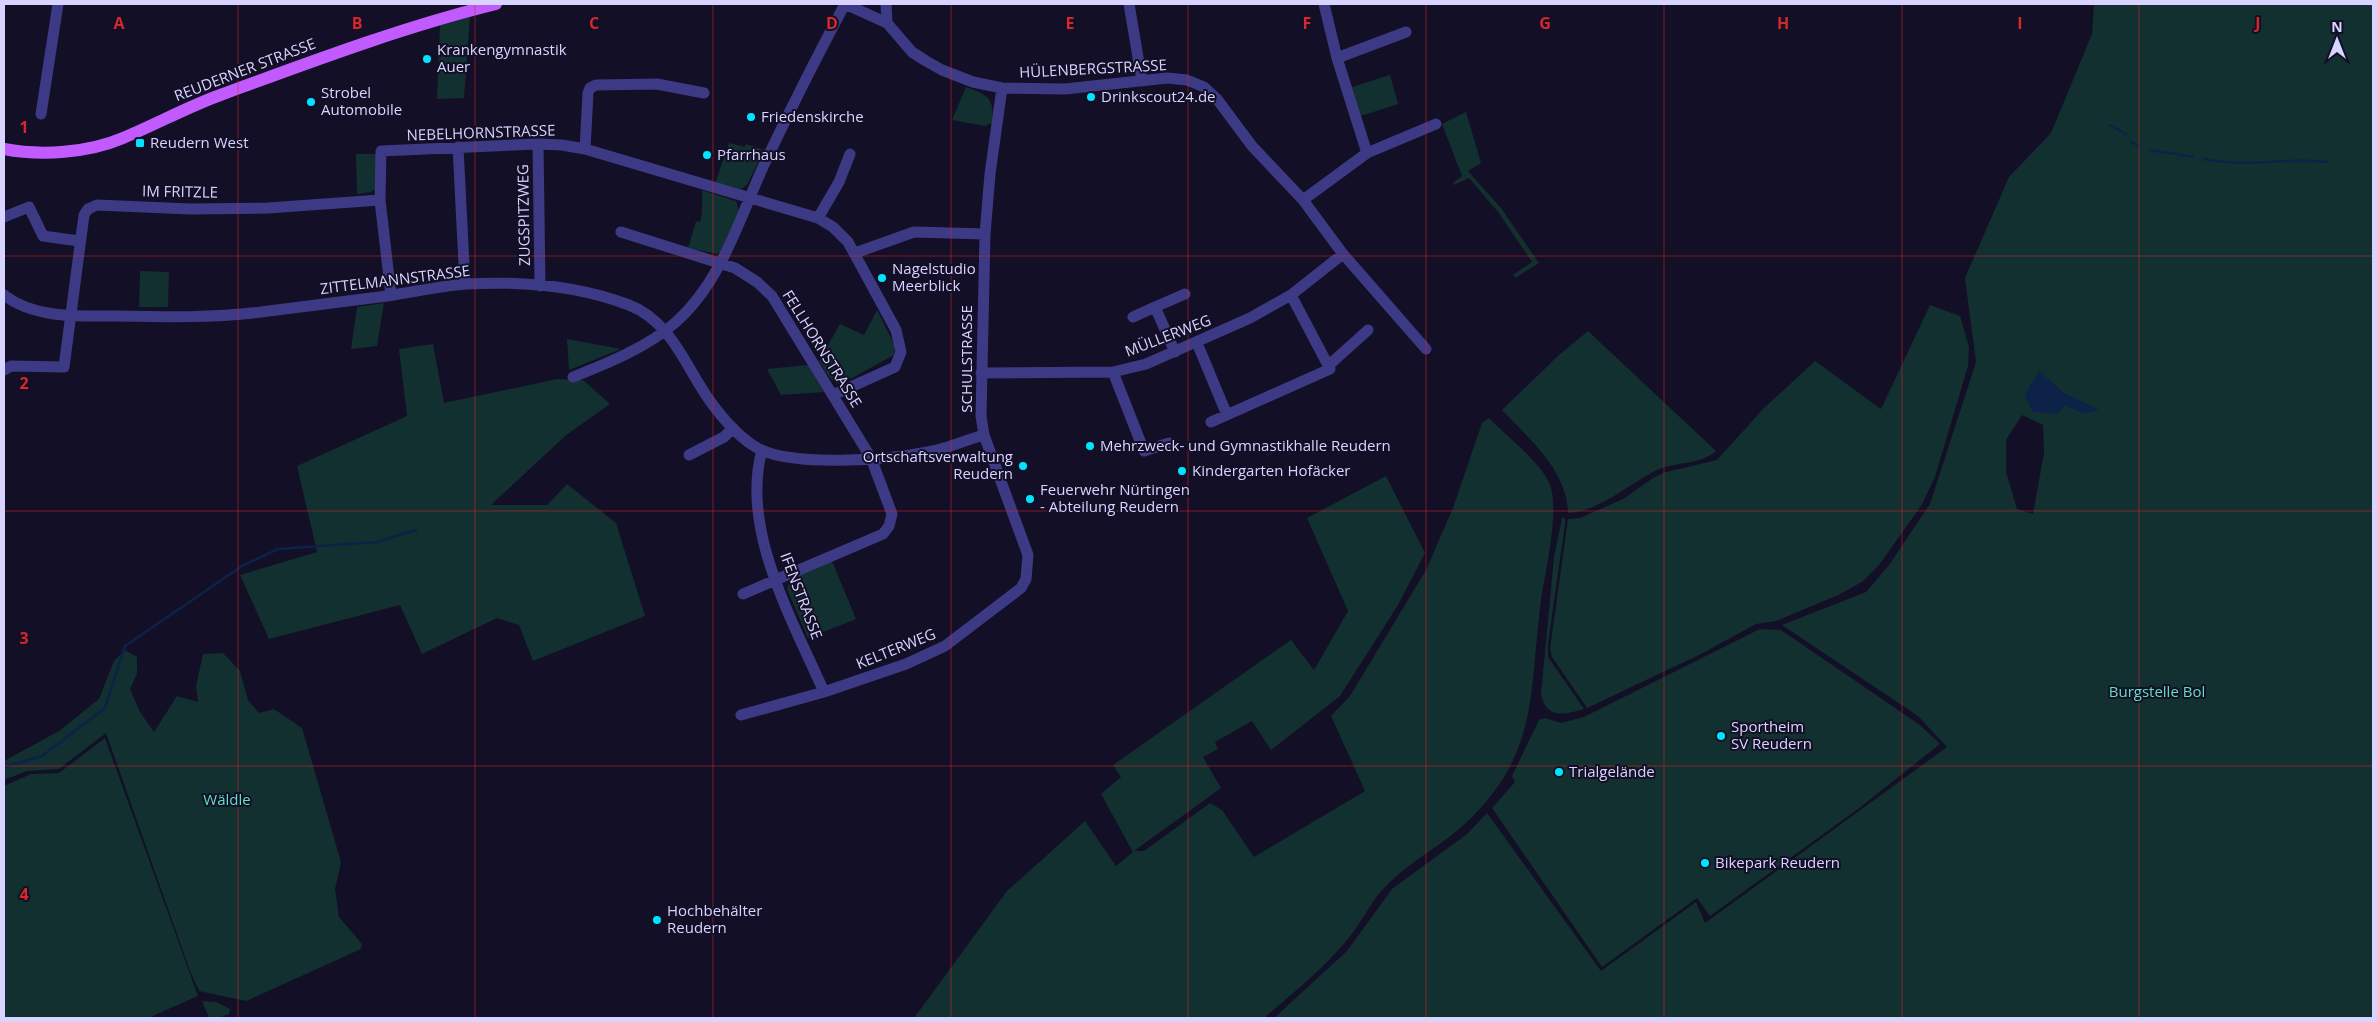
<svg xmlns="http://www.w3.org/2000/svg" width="2377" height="1022" viewBox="0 0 2377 1022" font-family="'Open Sans',sans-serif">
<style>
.green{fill:#12302f;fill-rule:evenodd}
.water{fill:#0c2248}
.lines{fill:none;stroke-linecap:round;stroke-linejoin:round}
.stream{stroke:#0c2248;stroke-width:2.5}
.street{stroke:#3d3a85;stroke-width:11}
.primary{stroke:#c25bff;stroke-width:12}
.grid{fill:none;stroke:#d62828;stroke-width:1;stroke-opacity:0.55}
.poi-dot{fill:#00e5ff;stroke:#130f26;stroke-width:2}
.labels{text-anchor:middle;stroke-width:4;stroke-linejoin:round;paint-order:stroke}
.poi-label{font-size:15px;fill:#d9d4ff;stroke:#130f26;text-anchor:start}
.street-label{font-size:15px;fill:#d9d4ff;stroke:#130f26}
.park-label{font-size:15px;fill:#5fe0c0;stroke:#130f26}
.grid-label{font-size:16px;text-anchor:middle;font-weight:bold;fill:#d62828;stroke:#130f26;stroke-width:4;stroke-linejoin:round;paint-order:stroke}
</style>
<rect width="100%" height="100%" fill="#130f26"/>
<!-- green -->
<path class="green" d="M2094,4h279v1014h-1099l73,-67 45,-62 75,-55 20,-21 114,158 95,-69 9,21 242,-176 -29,-31 -136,-91 84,-33 23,-27 41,-61 46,-142 -11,-84 44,-101 42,-44 41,-99zM2022,415l21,10 1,28 -11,61 -16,-5 -11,-37v-32z
M470,17l-6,81 -27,1 3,-74z
M1390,75l8,29 -37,12 -9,-29z
M966,87c22,8 29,11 26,36l-7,3 -33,-6z
M1466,112l15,51 -13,8 33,37 38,55 -24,15 -2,-3 19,-13 -34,-50 -29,-34 -15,7 -1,-2 9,-7 -20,-52z
M729,143l16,4 1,-3 18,6 -17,35 -6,4 -26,-6z
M356,154h22l-3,35 -4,3 -14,2z
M702,190l34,11 3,10 -19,41 -3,2 -29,-6 8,-27 4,1 2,-9z
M140,271l29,1 -1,35h-29z
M384,303l-7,43 -26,3 6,-42z
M1930,305l30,11 9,31 -1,19 -33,111 -14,29 -42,59 -17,17 -24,13 -62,26 -20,3 -55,30 -114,54 -35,-51 -2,-8 18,-130 12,-1 43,-19 30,-21 13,-6 51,-12 46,-51 52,-48 66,48z
M877,310l18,36 -1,9 -53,29c-11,0 -16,-15 -22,-23l21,-37 24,11z
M1588,331l128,120c-17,15 -42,10 -61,20 -28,14 -54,40 -87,42 -1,-43 -38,-73 -66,-103l57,-55z
M567,339l54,10 -52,21z
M433,344l11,59 113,-24 26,1 27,24 -45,32 -74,69h56l20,-21 49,39 29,93 -112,45 -14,-36 -22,-7 -75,36 -22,-49 -131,34 -29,-64 77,-23 -20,-86 110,-50 -8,-67z
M808,365l16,27 -43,3 -14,-26z
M1489,418c18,19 51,43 61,67 10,26 -5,87 -9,116 -12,89 -1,150 -72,219 -24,24 -56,39 -80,63 -16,15 -25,35 -38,52 -24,31 -57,57 -87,83h-350l93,-127 78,-70 31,45 17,-14 -32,-58 20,-17 -8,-12 178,-125 23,30 34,-59 -41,-93 79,-42 39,77 -27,52 -58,91 -69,54 -19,-29 -37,21 3,7 -15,8 18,31 -87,63h10l66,-48 12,7 32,47 111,-66 -34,-75 19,-20 76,-126 27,-62 29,-85z
M1562,518h3v6l-17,120v13l36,52c-21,6 -38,10 -43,-15l13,-137z
M832,561l24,58 -48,19 -21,-49 3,-10z
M1760,629l21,1 139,95 20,19 -82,65 -148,107 -13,-18 -95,69 -110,-159 23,-26 -3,-6 27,-56 6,-2 16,5 23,-6z
M125,650l12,7v17l-7,15 10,23 14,20 23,-36 21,6 -2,-16 7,-32 20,-1 17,18 8,29 11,13 15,-4 28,19 39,134 -6,27 4,28 23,27 -1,5 -115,52 -47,-10 -9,-20 -84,-238 -47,36 -32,2 -23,9v-19l55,-30 40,-32 15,-38z
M105,738l93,258 -50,22h-144v-232l27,-12 28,-1z
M202,1001l14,1 14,7 -1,5 -10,4h-10z"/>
<!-- water -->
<path class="water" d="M2039,371l25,22 35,17 -15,4 -20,-9 -6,9 -25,-2 -8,-17z"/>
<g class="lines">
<!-- stream -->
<path class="stream" d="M2110,125l16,9
M2131,142l8,4
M2150,150l43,7
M2204,159c40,9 83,-2 124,3
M4,767l38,-11 63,-48 20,-62 117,-80 36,-17 99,-7 39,-12"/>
<!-- street -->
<path class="street" d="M845,4l42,19 25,29 14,9 16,9 31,12 29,6 63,1 102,-11 20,2 17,7 13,12 35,47 51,54 40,54 83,95
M886,4l1,19
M1129,4l13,77
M1324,4l13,54 30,95
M1337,58l69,-26
M41,114l17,-110
M538,144l2,142
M458,147l7,137
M585,149l3,-56 2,-5 6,-3 61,-1 47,9
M1303,200l64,-47 69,-29
M4,217l25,-10 14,29 36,5
M818,218l21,-36 11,-28
M621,232l114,36 22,14 15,14 99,162 21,56 -3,12 -6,8 -140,60
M855,253l59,-21 71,2
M4,295c31,24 75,21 113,21 48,1 96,2 144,-4 42,-5 84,-11 126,-16 27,-4 53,-10 79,-12 54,-3 113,2 163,21 43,17 56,61 81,96 13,18 29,37 49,48 36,18 129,11 169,3 19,-3 37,-12 56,-17
M391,295l-11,-95 1,-49 157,-7 24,1 23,4 233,69 15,9 15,15 48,88 5,22 -6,15 -62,28
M1155,307l30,-13
M1133,317l22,-10 20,45
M1197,343l30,72
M1328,366l40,-36
M4,370l7,-4 53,1 20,-152 4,-6 9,-4 93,4 78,-1 112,-8
M1113,372l31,79 25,-8
M981,373l132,-1 33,-8 104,-46 41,-23 52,-41
M573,377c35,-14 75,-30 103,-55 45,-40 63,-102 87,-155 26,-55 53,-109 82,-163
M1211,422l119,-53 -39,-74
M762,450c-22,80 31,171 62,242
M689,455l35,-18 9,-9
M741,715l83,-23 82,-28 39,-18 76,-58 5,-9 2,-24 -44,-120 -3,-19 4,-182 5,-60 12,-86"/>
<!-- primary -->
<path class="primary" d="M4,149c37,7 84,4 119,-11 34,-14 66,-32 100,-44 90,-33 180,-67 273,-90"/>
</g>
<!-- grid -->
<path class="grid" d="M238,4v1014M475,4v1014M713,4v1014M951,4v1014M1188,4v1014M1426,4v1014M1664,4v1014M1902,4v1014M2139,4v1014M4,256h2369M4,511h2369M4,766h2369"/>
<!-- markers -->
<g class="poi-dot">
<circle cx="427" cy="59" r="5"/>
<circle cx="1091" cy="97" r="5"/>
<circle cx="311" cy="102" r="5"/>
<circle cx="751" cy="117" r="5"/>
<rect x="135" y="138" width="10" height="10" rx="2.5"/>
<circle cx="707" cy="155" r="5"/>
<circle cx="882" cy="278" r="5"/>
<circle cx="1090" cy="446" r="5"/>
<circle cx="1023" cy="466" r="5"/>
<circle cx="1182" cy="471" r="5"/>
<circle cx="1030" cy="499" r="5"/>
<circle cx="1721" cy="736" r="5"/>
<circle cx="1559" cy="772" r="5"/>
<circle cx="1705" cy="863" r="5"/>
<circle cx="657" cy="920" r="5"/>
</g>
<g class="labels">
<!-- poi labels -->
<g class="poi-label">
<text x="437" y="55">Krankengymnastik<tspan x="437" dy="17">Auer</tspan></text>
<text x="321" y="98">Strobel<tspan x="321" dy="17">Automobile</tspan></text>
<text x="1101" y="102">Drinkscout24.de</text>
<text x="761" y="122">Friedenskirche</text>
<text x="150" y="148">Reudern West</text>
<text x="717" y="160">Pfarrhaus</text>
<text x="892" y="274">Nagelstudio<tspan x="892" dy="17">Meerblick</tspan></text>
<text x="1100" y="451">Mehrzweck- und Gymnastikhalle Reudern</text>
<text x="1013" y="462" text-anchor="end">Ortschaftsverwaltung<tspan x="1013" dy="17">Reudern</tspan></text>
<text x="1192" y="476">Kindergarten Hofäcker</text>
<text x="1040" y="495">Feuerwehr Nürtingen<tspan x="1040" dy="17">- Abteilung Reudern</tspan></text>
<text x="1731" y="732">Sportheim<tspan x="1731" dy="17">SV Reudern</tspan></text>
<text x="1569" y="777">Trialgelände</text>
<text x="1715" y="868">Bikepark Reudern</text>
<text x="667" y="916">Hochbehälter<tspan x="667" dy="17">Reudern</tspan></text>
</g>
<!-- street labels -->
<g class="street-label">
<text transform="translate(1093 69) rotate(-3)" y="5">HÜLENBERGSTRASSE</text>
<text transform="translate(245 70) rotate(-21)" y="5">REUDERNER STRASSE</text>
<text transform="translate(481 133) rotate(-2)" y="5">NEBELHORNSTRASSE</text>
<text transform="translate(180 192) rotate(1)" y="5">IM FRITZLE</text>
<text transform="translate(524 215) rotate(-91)" y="5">ZUGSPITZWEG</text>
<text transform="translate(395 280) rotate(-7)" y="5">ZITTELMANNSTRASSE</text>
<text transform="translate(1168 336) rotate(-21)" y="5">MÜLLERWEG</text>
<text transform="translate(822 349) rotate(58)" y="5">FELLHORNSTRASSE</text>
<text transform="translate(967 359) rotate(-90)" y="5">SCHULSTRASSE</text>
<text transform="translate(801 596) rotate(69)" y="5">IFENSTRASSE</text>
<text transform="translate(896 649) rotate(-22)" y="5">KELTERWEG</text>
</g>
<!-- park labels -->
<g class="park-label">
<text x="2157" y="697">Burgstelle Bol</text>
<text x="227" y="805">Wäldle</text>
</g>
</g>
<g class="grid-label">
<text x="119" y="29">A</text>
<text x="357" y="29">B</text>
<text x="594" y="29">C</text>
<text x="832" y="29">D</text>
<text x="1070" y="29">E</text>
<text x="1307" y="29">F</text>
<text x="1545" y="29">G</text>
<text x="1783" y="29">H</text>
<text x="2020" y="29">I</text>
<text x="2258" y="29">J</text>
<text x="24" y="133">1</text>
<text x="24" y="389">2</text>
<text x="24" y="644">3</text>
<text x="24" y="900">4</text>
</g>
<!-- border -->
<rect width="2377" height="1022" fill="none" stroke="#d9d4ff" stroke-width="10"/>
<!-- north arrow -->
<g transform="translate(2337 40)" stroke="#130f26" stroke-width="4" paint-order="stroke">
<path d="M0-4L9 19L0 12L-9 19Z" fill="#d9d4ff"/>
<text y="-8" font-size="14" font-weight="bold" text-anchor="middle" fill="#d9d4ff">N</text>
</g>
</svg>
